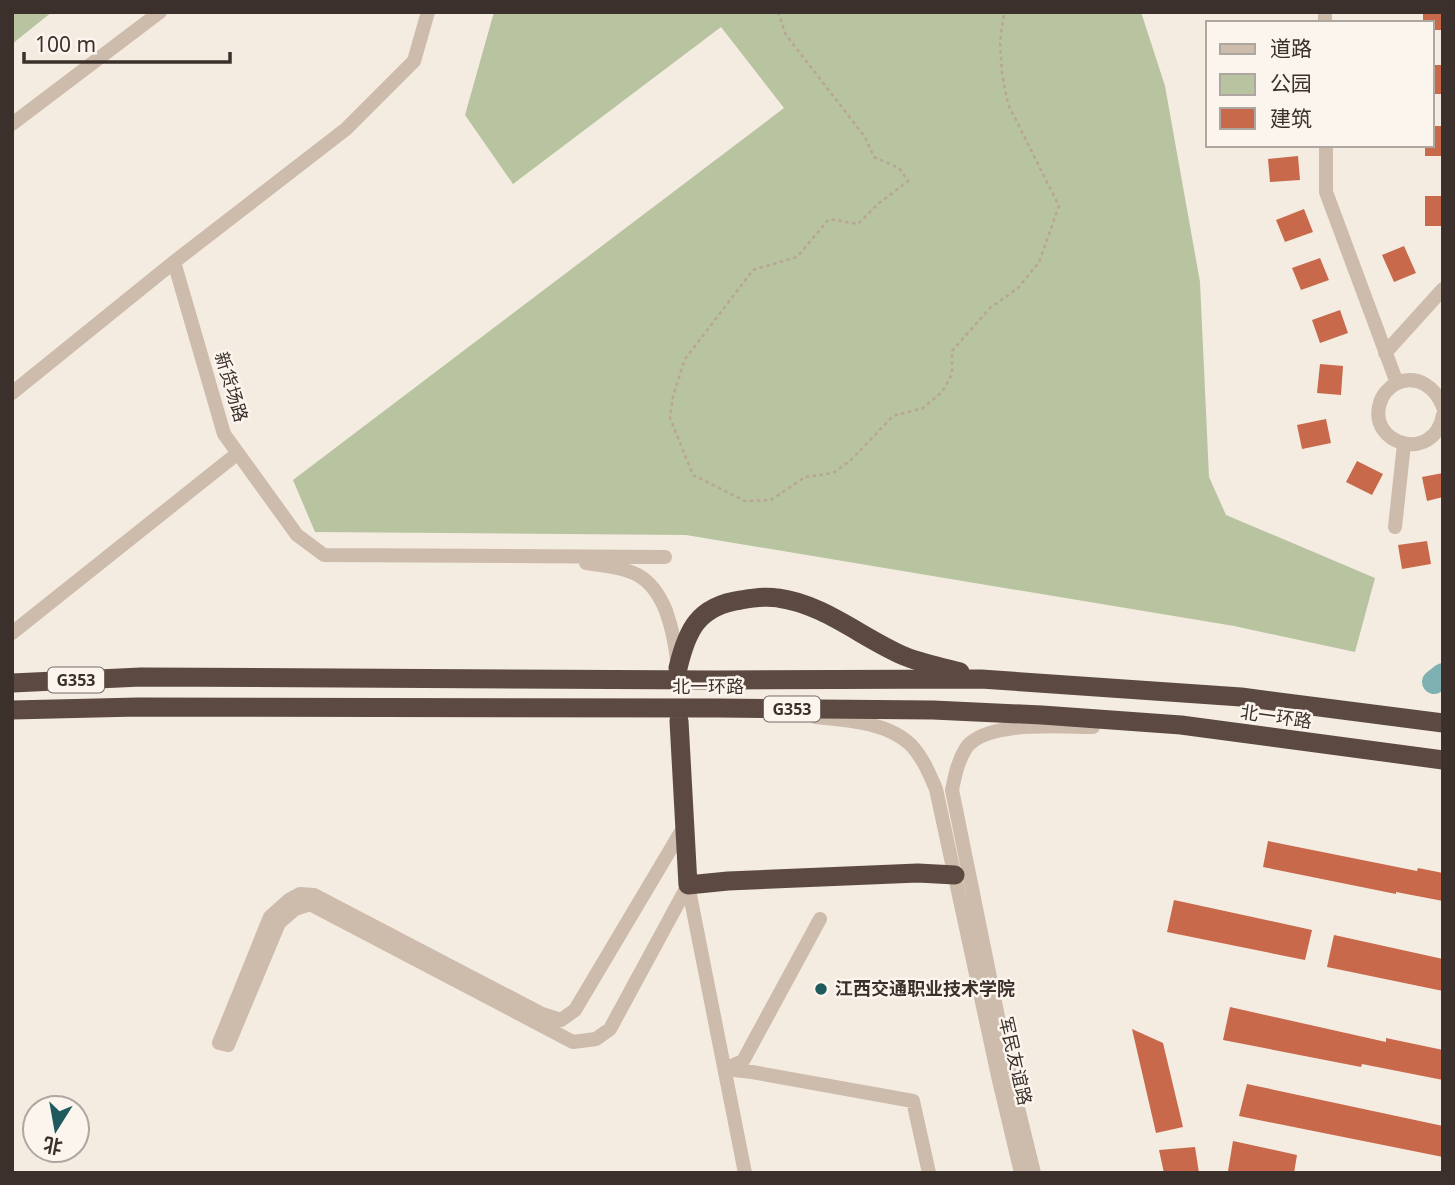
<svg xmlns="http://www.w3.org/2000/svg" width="1455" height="1185" viewBox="0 0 1455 1185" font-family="'Noto Sans','Noto Sans SC',sans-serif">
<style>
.green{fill:#b8c4a0}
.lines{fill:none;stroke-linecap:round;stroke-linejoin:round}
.river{stroke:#7fb0b2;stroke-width:24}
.building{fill:#c8694b}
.path{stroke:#b9a596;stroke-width:2.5;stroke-dasharray:3.5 3.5;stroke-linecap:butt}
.minor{stroke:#cdbbac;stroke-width:14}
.highway{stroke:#5c4a42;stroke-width:19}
.poi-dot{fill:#1f5a5e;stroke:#fbf5ee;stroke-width:2.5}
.labels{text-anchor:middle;stroke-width:5;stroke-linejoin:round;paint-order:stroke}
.shield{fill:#fbf5ee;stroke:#756b66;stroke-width:2}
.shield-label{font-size:16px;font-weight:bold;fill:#3b302b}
.street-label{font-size:18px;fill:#3b302b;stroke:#fbf5ee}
.poi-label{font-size:18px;font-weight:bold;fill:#3b302b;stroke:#fbf5ee;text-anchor:start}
</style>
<rect width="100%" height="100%" fill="#f4ebe1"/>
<!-- green -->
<path class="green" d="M12,12h40l-40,32z
M494,12h647l24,74 35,196 9,195 17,38 149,63 -20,74 -121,-26 -548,-91 -371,-3 -22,-52 491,-372 -63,-81 -208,157 -48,-69z"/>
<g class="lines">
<!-- river -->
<path class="river" d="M1434,682l9,-7"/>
</g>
<!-- building -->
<path class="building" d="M1423,12h20v18h-11v-7h-9z
M1432,65h11v29h-11z
M1432,126h11v30h-18v-11h7z
M1298,156l2,24 -30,2 -2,-23z
M1425,196h18v30h-18z
M1304,209l9,23 -28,10 -9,-22z
M1404,246l12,27 -22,9 -12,-27z
M1320,258l9,22 -28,10 -9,-22z
M1340,310l8,23 -28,10 -8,-23z
M1320,364l23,2 -2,29 -24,-2z
M1326,419l5,24 -29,6 -5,-24z
M1357,461l26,13 -11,21 -26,-13z
M1443,473v24l-16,4 -5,-24z
M1427,541l4,23 -29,5 -4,-24z
M1268,841l149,30 1,-3 25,5v28l-47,-9v2l-133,-27z
M1174,900l138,30 -7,30 -138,-28z
M1334,935l109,24v32l-116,-24z
M1230,1007l156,35v-4l57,12v30l-81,-16 -1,3 -138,-27z
M1132,1029l31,14 20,84 -27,6z
M1247,1084l196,42v31l-204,-41z
M1233,1141l64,14 -3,18h-55l-11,-2z
M1195,1147l4,26h-35l-5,-23z"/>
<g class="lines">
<!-- path -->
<path class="path" d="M778,12l8,23 79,102 9,20 25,11 9,13 -30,23 -20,20 -29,-5 -32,38 -44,13 -68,89 -12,37 -3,22 23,57 52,26 26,-1 34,-23 28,-4 18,-13 42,-44 30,-8 19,-16 10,-18v-23l38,-43 28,-20 21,-26 20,-56 -51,-102 -6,-30 -2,-31 4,-31"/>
<!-- minor -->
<path class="minor" d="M428,12l-14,49 -68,68 -172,133 50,172 73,101 27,20 341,2
M1325,12v11
M12,124l148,-112
M1326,145v47l71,191
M1385,353l58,-64
M12,393l162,-131
M1443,407c-7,-19 -25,-33 -46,-24 -8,4 -15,12 -17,20 -13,42 54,61 63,12
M1395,527l9,-83
M586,563c40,6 63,6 80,48 6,17 9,31 11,49
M12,633l226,-180
M816,717c31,3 71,5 95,28 12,13 18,28 25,44l62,287 23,97
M685,825l-110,185 -14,10 -19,-6 -228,-119 -14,-1 -11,6 -19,17 -51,126 9,2 51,-122 16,-14 15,-5 263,138 23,-3 14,-10 78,-144
M688,885l57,288
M820,919l-77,142 -18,8 27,3 161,29 16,72
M1034,1173l-25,-102 -57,-281c3,-15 6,-29 14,-42 20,-28 96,-21 127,-21"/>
<!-- highway -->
<path class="highway" d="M678,668c9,-38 20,-62 63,-68 11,-2 25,-4 37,-2 46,6 84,40 126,58 17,7 38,11 56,16
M12,683l129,-6 576,3 264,-1 260,18 202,26
M12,710l126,-3 580,1 215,2 109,5 139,10 262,35
M679,721l9,164 40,-4 190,-8 37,2"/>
</g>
<!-- markers -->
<circle class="poi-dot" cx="821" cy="989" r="7"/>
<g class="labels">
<!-- shield labels -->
<g class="shield">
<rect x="48" y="667.5" width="56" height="25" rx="5"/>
<rect x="764" y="696.5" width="56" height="25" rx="5"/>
</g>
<g class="shield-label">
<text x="76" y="686">G353</text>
<text x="792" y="715">G353</text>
</g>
<!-- street labels -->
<g class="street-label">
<text transform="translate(231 387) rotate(73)" y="6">新货场路</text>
<text x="708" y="693">北一环路</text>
<text transform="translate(1276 717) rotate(8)" y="6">北一环路</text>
<text transform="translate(1015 1061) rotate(77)" y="6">军民友谊路</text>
</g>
<!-- poi labels -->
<g class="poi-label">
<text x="835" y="995">江西交通职业技术学院</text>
</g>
</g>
<!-- border -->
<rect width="1455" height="1185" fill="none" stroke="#3b302b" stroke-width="28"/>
<!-- legend -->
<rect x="1206" y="21" width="228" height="126" fill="#fbf5ee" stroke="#aea6a0" stroke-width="2"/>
<rect x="1220" y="44" width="35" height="10" fill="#cdbbac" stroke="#aea6a0" stroke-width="2"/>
<text x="1270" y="56" font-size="21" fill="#3b302b">道路</text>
<rect x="1220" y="74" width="35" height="21" fill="#b8c4a0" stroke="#aea6a0" stroke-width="2"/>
<text x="1270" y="91" font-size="21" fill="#3b302b">公园</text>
<rect x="1220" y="108" width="35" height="21" fill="#c8694b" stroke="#aea6a0" stroke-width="2"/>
<text x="1270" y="126" font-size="21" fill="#3b302b">建筑</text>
<!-- north arrow -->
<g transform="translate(56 1129) rotate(191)"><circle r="33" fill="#fbf5ee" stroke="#aea6a0" stroke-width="2"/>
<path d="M0-5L12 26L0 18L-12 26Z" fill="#1f5a5e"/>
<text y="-10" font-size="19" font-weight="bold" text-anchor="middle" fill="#3b302b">北</text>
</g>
<!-- scale -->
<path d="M24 52v10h206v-10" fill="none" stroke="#3b302b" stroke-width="3.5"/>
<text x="35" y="52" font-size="21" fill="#3b302b" stroke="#fbf5ee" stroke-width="5" paint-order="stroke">100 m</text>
</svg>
